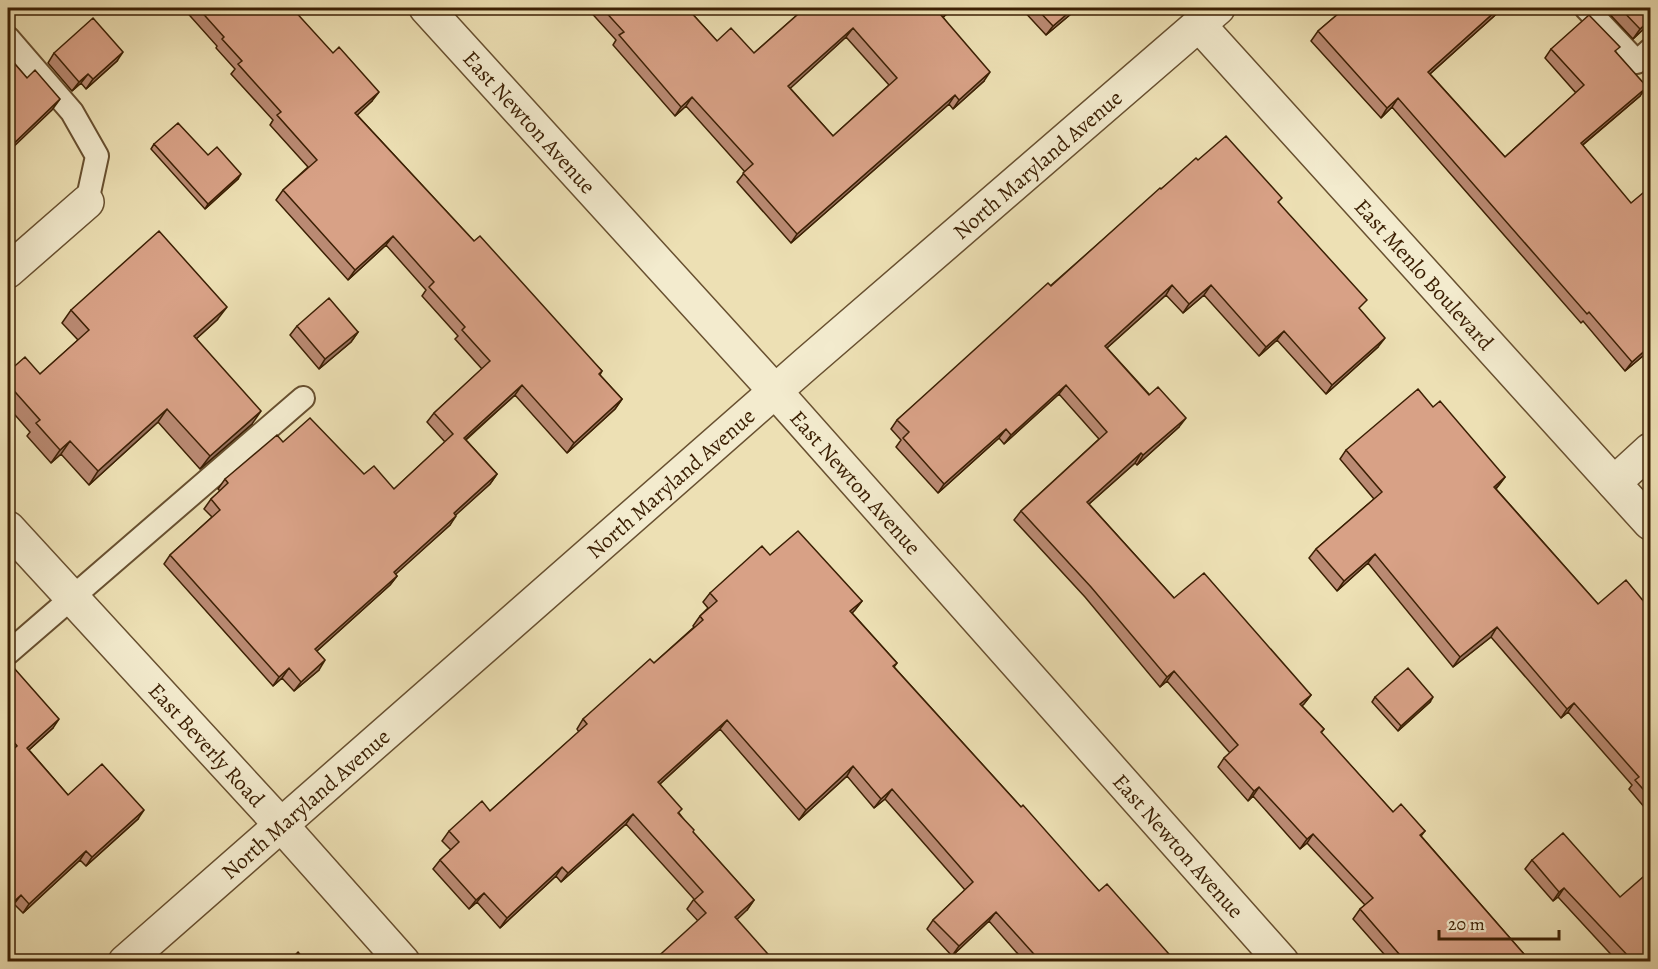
<svg xmlns="http://www.w3.org/2000/svg" width="1658" height="969" viewBox="0 0 1658 969" font-family="Alegreya,serif">
<style>
.lines{fill:none;stroke-linecap:round;stroke-linejoin:round}
.service-casing{stroke:#685030;stroke-width:26}
.minor-casing{stroke:#685030;stroke-width:36}
.tertiary-casing{stroke:#685030;stroke-width:36}
.service{stroke:#f3ebce;stroke-width:22}
.minor{stroke:#f3ebce;stroke-width:33}
.tertiary{stroke:#f3ebce;stroke-width:33}
.wall{fill:#ba8a73;stroke:#3c2004;stroke-width:1.5;fill-rule:evenodd}
.shaded-wall{fill:#97715e;stroke:#3c2004;stroke-width:1.5}
.building{fill:#d8a186;stroke:#3c2004;stroke-width:1.5;fill-rule:evenodd}
.labels{text-anchor:middle;stroke-width:4.5;stroke-linejoin:round;paint-order:stroke}
.street-label{font-size:22px;fill:#3c2004;stroke:#f3ebce}
</style>
<rect width="100%" height="100%" fill="#ede0b4"/>
<filter id="stains"><feTurbulence type="fractalNoise" baseFrequency=".00333" numOctaves="4"/><feColorMatrix values="0 0 0 0 .2 0 0 0 0 .09 0 0 0 0 .02 0 0 0 .5 -.17"/></filter>
<radialGradient id="worn" r=".72"><stop offset=".6" stop-color="#630" stop-opacity="0"/><stop offset="1" stop-color="#630" stop-opacity=".3"/></radialGradient>
<g class="lines">
<defs>
<path id="service" d="M1586,8l51,54 13,-12
M8,38l64,74 25,44 -10,46
M8,653l295,-255"/>
<g id="minor">
<path id="s1" d="M426,8l349,383 507,571"/>
<path id="s2" d="M1199,25l451,498"/>
<path d="M8,271l79,-69"/>
<path d="M1614,483l36,-33"/>
<path id="s3" d="M8,528l274,298 121,136"/>
</g>
<g id="tertiary">
<path id="s4" d="M125,962l681,-598 412,-356"/>
</g>
</defs>
<!-- service casing -->
<use href="#service" class="service-casing"/>
<!-- minor casing -->
<use href="#minor" class="minor-casing"/>
<!-- tertiary casing -->
<use href="#tertiary" class="tertiary-casing"/>
<!-- service -->
<use href="#service" class="service"/>
<!-- minor -->
<use href="#minor" class="minor"/>
<!-- tertiary -->
<use href="#tertiary" class="tertiary"/>
</g>
<!-- wall -->
<path class="wall" d="M183,8h101l88,93 -15,14 117,126 128,130 -2,4 22,24 -7,10 -48,44 -52,-58 -49,45 31,34 -7,10 -35,31 -5,10 -55,49 2,2 -7,9 -73,66 2,19 -25,21 -12,-13 -9,8 -109,-122 6,-9 42,-38 -8,-8 7,-10 9,-8 -2,-2 7,-10 58,-37 81,32 30,15 51,-47 -18,-20 7,-9 48,-44 -27,-30 3,-3 -36,-40 4,-6 -40,-45 -38,35 -72,-80 7,-10 25,-23 -38,-42 3,-5 -42,-46 4,-5 -19,-21 1,-2z
M587,8h100l30,33 37,12 51,-45h149l-11,9 41,64 -31,28 -4,-5 -158,139 -54,-61 8,-10 -59,-66 -11,10 -62,-71 3,-5zM846,37l43,48 -56,51 -43,-48z
M1021,8h57l-32,27z
M1345,8h158l-73,66 75,83 71,-64 -31,-35 6,-9 65,3 24,44 -57,49 67,205 -25,21 -42,-50 -2,2 -189,-216 -11,11 -70,-77 7,-10z
M1604,8h46v15l-17,16z
M54,53l63,8 -31,28 -5,-6 -9,8 -24,-28z
M154,144l84,35 -33,30 -54,-60z
M1198,160l81,43 81,107 18,37 -52,47 -49,-54 -18,16 -55,-61 -21,18 -17,-18 -59,53 72,79 -42,38 -2,-2 -46,41 85,94 137,97 -9,11 22,23 -3,4 72,79 32,19 -4,5 110,126h-140l-38,-43 7,-10 5,-4 -58,-62 -7,6 -47,-53 -5,5 -30,-34 6,-9 6,-5 -63,-72 -7,6 -75,-90 -71,-77 7,-9 78,-72 -40,-45 -55,50 -5,-6 -61,55 -42,-46 5,-7 -10,-11 6,-9 264,-231z
M71,310l146,10 -21,19 56,85 -52,45 -42,-47 -69,63 -28,-31 -10,9 -24,-27 3,-4 -22,-25v-35l32,2 38,-34 -16,-17z
M297,326l61,6 -7,10 -32,27 -29,-34z
M1433,407l72,70 -9,12 102,115 52,5v205l-21,-25 3,-4 -64,-73 -7,6 -70,-81 -38,30 -85,-104 -31,28 -28,-33 7,-9 58,-50 -34,-40 6,-9z
M770,555l92,46 -10,12 45,50 -3,4 127,140 78,84 77,71h-151l-36,-41 -37,35 -25,-27 6,-9 32,-30 -80,-91 -11,9 -27,-32 -48,44 -79,-91 -60,55 19,29 14,19 61,68 -7,10 -49,11 -11,-12 7,-10 -68,-75 -65,58 -5,-6 -56,52 -23,-26 -8,7 -36,-40 7,-9 11,-10 -9,-9 7,-10 41,-20 89,-79 -2,-3 6,-10 71,-56 40,-36 -1,-1 7,-10 8,-8 -5,-6 7,-9z
M8,674l45,54 -24,22 39,45 70,24 -52,47 -6,-6 -57,53 -9,-9 -5,-151 -1,-2z
M1375,697l55,5 -32,29 -26,-29z
M1532,860l88,37 30,65h-32l-60,-65 -5,4 -28,-32z"/>
<!-- shaded-wall -->
<path class="shaded-wall" d="M10,8h5l-7,6v-4z
M950,8h4l-19,16 6,-9z
M1074,8h4l-32,27 7,-9z
M1499,8h4l-81,73 6,-9z
M1650,20v3l-17,16 7,-10z
M853,28l-7,9 -64,59 6,-10z
M123,52l-6,9 -31,28 7,-10z
M990,72l-6,9 -31,28 6,-9z
M88,74l-7,9 -9,8 7,-9z
M1647,87l-7,9 -66,56 7,-9z
M379,92l-7,9 -23,22 6,-10z
M955,95l-6,9 -158,139 6,-9z
M692,97l-6,9 -11,10 6,-9z
M1398,98l-6,9 -11,11 6,-10z
M60,99l-8,11 -44,42v-3z
M241,174l-3,5 -33,30 3,-5z
M393,236l-7,9 -38,35 7,-10z
M1172,285l-6,10 -67,60 6,-9z
M1211,285l-7,10 -21,18 6,-9z
M227,307l-10,13 -32,29 9,-13z
M1284,331l-7,9 -18,16 7,-9z
M358,332l-7,10 -32,27 6,-10z
M1385,338l-7,9 -52,47 6,-9z
M1650,346v4l-25,21 7,-9z
M522,385l-7,10 -58,52 7,-9z
M1066,385l-7,9 -55,50 7,-9z
M622,399l-7,10 -48,44 7,-10z
M167,409l-9,13 -69,63 9,-14z
M261,411l-9,13 -52,45 10,-13z
M1186,418l-7,9 -42,38 6,-10z
M1006,429l-7,9 -61,55 6,-9z
M70,441l-9,13 -10,9 9,-13z
M1141,453l-6,10 -54,48 6,-9z
M497,474l-7,10 -43,39 7,-10z
M1505,477l-7,9 -11,10 7,-9z
M456,516l-6,9 -63,57 7,-10z
M1375,554l-7,9 -31,28 7,-10z
M397,576l-7,9 -81,73 6,-9z
M862,601l-7,9 -11,11 6,-10z
M1497,627l-6,10 -38,30 7,-10z
M325,660l-6,10 -25,21 7,-9z
M289,668l-7,10 -9,8 6,-9z
M1174,671l-7,10 -7,6 7,-10z
M1311,695l-7,9 -10,9 6,-9z
M1433,697l-3,5 -32,29 3,-5z
M1574,703l-6,9 -7,6 6,-9z
M59,719l-6,9 -32,29 6,-9z
M727,720l-7,9 -69,63 7,-10z
M853,766l-6,10 -48,44 7,-10z
M1259,787l-6,9 -5,5 6,-10z
M892,789l-7,10 -11,9 7,-9z
M144,810l-6,9 -52,47 6,-9z
M633,814l-7,10 -65,58 7,-9z
M1313,834l-6,9 -7,6 7,-10z
M86,851l-6,9 -57,53 6,-9z
M562,867l-6,9 -56,52 7,-10z
M1564,888l-6,9 -5,4 6,-9z
M484,893l-7,9 -8,7 7,-9z
M21,895l-7,9 -6,7v-4z
M754,900l-7,10 -18,17 6,-10z
M996,912l-7,9 -37,35 7,-10z"/>
<!-- building -->
<path class="building" d="M198,8h86l3,2 3,-2h2l41,45 6,-6 40,45 -24,21 119,128 6,-5 122,135 -3,3 23,25 -48,44 -52,-58 -58,53 33,36 -43,39 2,3 -62,56 3,4 -82,73 10,11 -24,22 -12,-14 -10,9 -109,-122 50,-45 -9,-11 17,-16 -3,-4 52,-44 6,7 27,-24 54,56 10,-8 20,23 59,-55 -19,-21 56,-52 -28,-31 3,-3 -36,-40 5,-5 -41,-46 -38,34 -72,-80 34,-30 -40,-45 4,-3 -43,-48 4,-3 -20,-22 2,-2z
M602,8h85l30,33 14,-13 23,25 51,-45h145l-9,7 49,57 -31,28 -4,-5 -158,139 -54,-61 10,-9 -61,-67 -11,10 -62,-72 5,-3zM853,28l44,50 -64,58 -45,-50z
M1036,8h38l-21,18z
M1345,8h154l-71,64 77,85 79,-72 -33,-36 38,-34 31,32 -5,4 32,36 -66,56 50,60 19,-16v159l-18,16 -43,-50 -2,2 -189,-216 -11,10 -69,-77z
M1620,8h30v12l-10,9z
M93,18l30,34 -30,27 -5,-5 -9,8 -25,-29z
M8,56l19,22 8,-8 25,29 -52,50z
M178,123l30,32 9,-8 24,27 -33,30 -54,-60z
M1226,136l56,62 -4,4 89,98 -8,8 26,30 -53,47 -48,-54 -18,16 -55,-62 -22,19 -17,-19 -67,61 44,49 9,-8 28,31 -43,37 -2,-2 -54,49 87,96 30,-25 107,122 -11,9 24,25 -3,3 72,80 8,-8 24,27 -5,4 111,127h-125l-46,-53 13,-11 -60,-64 -6,5 -48,-52 -5,4 -30,-33 14,-13 -64,-74 -7,6 -76,-90 -70,-76 86,-79 -41,-47 -55,50 -5,-6 -62,55 -41,-46 6,-6 -12,-12 151,-137 3,3 109,-98 1,1 35,-31 2,2z
M159,231l68,76 -33,29 67,75 -51,45 -43,-47 -69,62 -28,-30 -10,9 -24,-27 4,-3 -32,-36v-12l17,-15 15,17 49,-44 -18,-20z
M329,298l29,34 -33,27 -28,-33z
M1418,389l15,18 7,-6 65,76 -11,10 104,117 28,-24 24,29v188l-15,-17 4,-3 -65,-74 -7,6 -70,-82 -37,30 -85,-103 -31,27 -28,-32 66,-57 -36,-42z
M798,531l64,70 -12,10 47,52 -4,3 128,141 2,-2 76,86 8,-7 69,78h-135l-45,-50 -37,34 -26,-26 40,-38 -81,-93 -11,10 -28,-33 -47,44 -79,-90 -69,62 24,27 -4,4 16,17 -1,2 61,68 -19,17 40,45h-123l54,-49 -12,-13 9,-8 -70,-78 -65,59 -6,-6 -55,51 -23,-25 -8,7 -36,-40 19,-18 -10,-11 33,-30 8,10 97,-87 -4,-5 67,-60 4,4 49,-43 -3,-4 17,-15 -7,-8 52,-47 8,9z
M14,668l45,51 -32,29 41,47 34,-31 42,46 -52,47 -6,-6 -57,53 -8,-9 -13,12v-153l9,-8 -9,-11v-61z
M1408,668l25,29 -32,29 -26,-29z
M1563,833l57,64 30,-26v91h-22l3,-3 -67,-71 -5,4 -27,-32z
M298,952l8,10h-18z"/>
<g class="labels">
<!-- street labels -->
<g class="street-label">
<text dy="8" stroke="none"><textPath href="#s1" startOffset="154">East Newton Avenue</textPath></text>
<text dy="8" stroke="none"><textPath href="#s4" startOffset="1212">North Maryland Avenue</textPath></text>
<text dy="8" stroke="none"><textPath href="#s2" startOffset="336">East Menlo Boulevard</textPath></text>
<text dy="8" stroke="none"><textPath href="#s1" startOffset="640">East Newton Avenue</textPath></text>
<text dy="8" stroke="none"><textPath href="#s4" startOffset="726">North Maryland Avenue</textPath></text>
<text dy="8" stroke="none"><textPath href="#s3" startOffset="294">East Beverly Road</textPath></text>
<text dy="8" stroke="none"><textPath href="#s4" startOffset="240">North Maryland Avenue</textPath></text>
<text dy="8" stroke="none"><textPath href="#s1" startOffset="1126">East Newton Avenue</textPath></text>
</g>
</g>
<!-- margin -->
<rect width="1658" height="969" fill="none" stroke="#ede0b4" stroke-width="30"/>
<rect x="9" y="9" width="1640" height="951" fill="none" stroke="#3c2004" stroke-width="3"/>
<rect x="15" y="15" width="1628" height="939" fill="none" stroke="#3c2004" stroke-width="1.5"/>
<!-- scale -->
<path d="M1439 930v9h120v-9" fill="none" stroke="#3c2004" stroke-width="3"/>
<text x="1448" y="930" font-size="18" fill="#3c2004" stroke="#f3ebce" stroke-width="4.5" paint-order="stroke">20 m</text>
<rect width="100%" height="100%" filter="url(#stains)"/>
<rect width="100%" height="100%" fill="url(#worn)"/>
</svg>
